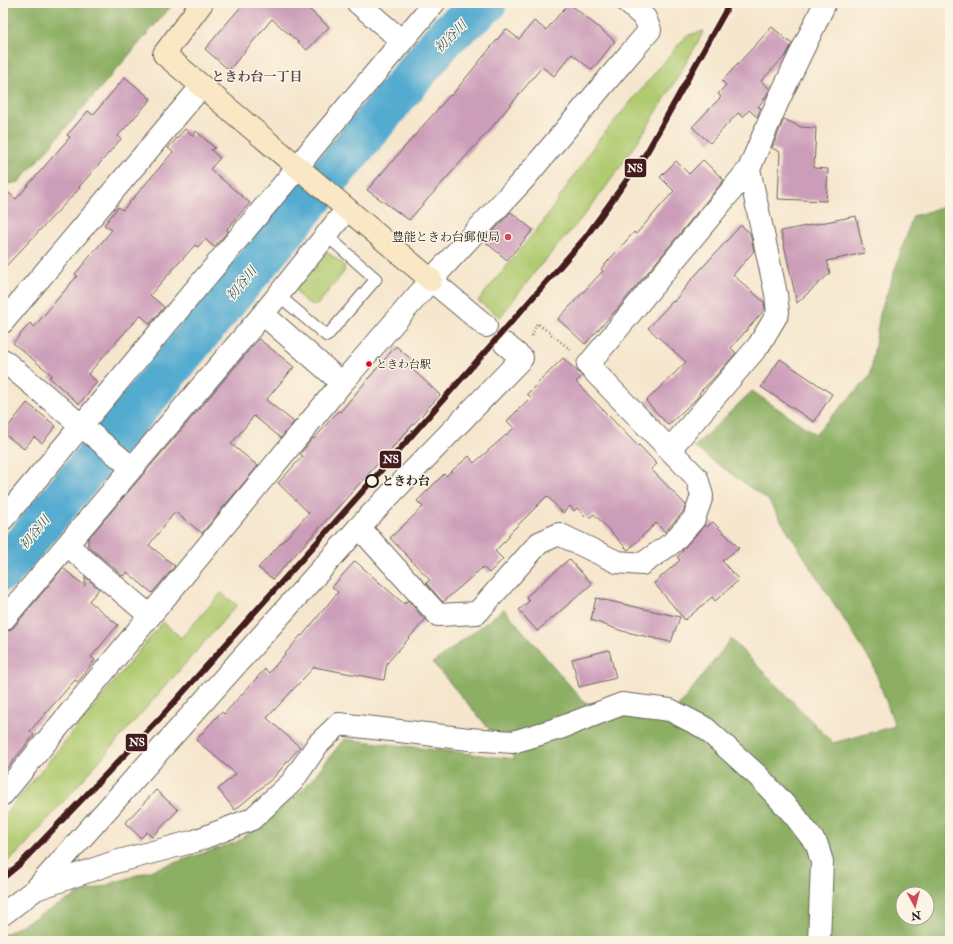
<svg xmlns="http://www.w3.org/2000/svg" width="953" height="944" viewBox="0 0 953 944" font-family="'IM FELL Double Pica','Noto Serif JP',serif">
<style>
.green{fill:#b0cb71;stroke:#667446}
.forest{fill:#8caf63;stroke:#546640;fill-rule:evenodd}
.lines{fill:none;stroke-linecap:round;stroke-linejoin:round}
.river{stroke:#53abd0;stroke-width:42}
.building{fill:#cc9db9}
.lane-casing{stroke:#68635a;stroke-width:13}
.street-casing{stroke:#68635a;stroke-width:24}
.secondary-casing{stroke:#68635a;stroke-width:24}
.path{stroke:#68635a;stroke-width:2.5;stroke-dasharray:1 3;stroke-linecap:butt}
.lane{stroke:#fff;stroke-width:11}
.street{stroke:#fff;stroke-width:22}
.secondary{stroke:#fae7c3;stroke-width:22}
.rail-1-casing{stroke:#fcf5e5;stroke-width:9}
.rail-1{stroke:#451c1d;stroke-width:6}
.poi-dot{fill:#d1495b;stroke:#fcf5e5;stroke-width:1.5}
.bus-dot{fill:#e4002b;stroke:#fcf5e5;stroke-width:1.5}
.stop-dot{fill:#fcf5e5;stroke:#1c1c1c;stroke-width:2}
.labels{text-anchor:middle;stroke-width:3;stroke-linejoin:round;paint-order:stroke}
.bus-label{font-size:11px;fill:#1c1c1c;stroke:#fcf5e5;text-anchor:start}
.poi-label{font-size:12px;fill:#1c1c1c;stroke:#fcf5e5;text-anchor:end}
.stop-label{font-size:12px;font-weight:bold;fill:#1c1c1c;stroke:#fcf5e5;text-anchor:start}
.water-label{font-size:13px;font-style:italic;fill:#355c6d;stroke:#fcf5e5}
.neighbourhood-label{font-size:13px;font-weight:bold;fill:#5a4953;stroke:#fcf5e5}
.line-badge{stroke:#fcf5e5;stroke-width:1.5}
.badge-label{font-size:11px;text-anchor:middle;font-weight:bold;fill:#fff}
</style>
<rect width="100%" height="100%" fill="#fcf5e5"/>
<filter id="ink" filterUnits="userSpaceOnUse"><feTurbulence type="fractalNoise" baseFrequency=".025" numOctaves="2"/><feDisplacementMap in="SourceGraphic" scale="8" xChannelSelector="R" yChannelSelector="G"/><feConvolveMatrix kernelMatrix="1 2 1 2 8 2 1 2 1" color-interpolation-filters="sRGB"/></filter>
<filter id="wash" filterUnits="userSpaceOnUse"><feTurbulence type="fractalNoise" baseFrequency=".012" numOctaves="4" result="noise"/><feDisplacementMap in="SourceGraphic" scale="16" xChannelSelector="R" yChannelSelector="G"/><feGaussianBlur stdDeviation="0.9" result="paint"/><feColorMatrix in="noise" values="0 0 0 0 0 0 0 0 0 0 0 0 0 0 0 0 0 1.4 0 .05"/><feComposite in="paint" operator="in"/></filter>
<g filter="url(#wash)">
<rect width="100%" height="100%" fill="#f6e6cd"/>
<!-- green -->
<path class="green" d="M704,31c-30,54 -62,107 -99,157 -20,28 -44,53 -66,79 -13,17 -26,33 -39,50l-22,-16 65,-79 53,-79 90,-107z
M326,253l4,1 14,11v7l-27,33c-8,1 -20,-9 -21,-17l27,-33z
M221,593l16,12 -219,248 -15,12v-48l160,-195 18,16z"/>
<!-- forest -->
<path class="forest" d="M3,3h171l-155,179 -16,3z
M950,205v736h-947v-6l74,-40 160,-53 66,-52 41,-51 171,20 -82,-96 71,-54 80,93 85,17 62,-80 102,104 62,-17 -22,-61 -105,-165 -74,-53 58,-56 63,43 55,-58 10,-62 33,-98zM903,894h24v24h-24z"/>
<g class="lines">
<!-- river -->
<path class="river" d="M3,570l443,-534 40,-33"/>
</g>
<g id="blocks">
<!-- building -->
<path class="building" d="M244,3h58l27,24 -22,23 -35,-31 -43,51 -24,-21z
M569,3l46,38 -23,29 -20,-16 -18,22 -12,-9 -50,60 -83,93 -42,-30 83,-95 1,1 55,-67 13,10 15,-18 12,9z
M772,27l20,17 -6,11 -25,26 9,8 -5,9 -7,9 3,1 -4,9 -8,-7 -6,7 -5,-4 -28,30 -18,-16 29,-30 -3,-3 8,-9 -4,-4z
M125,77l26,22 -33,37 3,3 -42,48 1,1 -77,81v-81l13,11 54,-62 -3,-2 21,-24 5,4z
M784,119l17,8 15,1 -2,40 14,1 -2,32 -48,-2 2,-47 -8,-4z
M185,129l8,7 3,-5 19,17 -4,2 9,8 -10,11 40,34 -23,26 1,2 -14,16 -9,-8 -7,8 -3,-2 -45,50 14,12 -14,17 -10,-9 -6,8h-1l-45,51 9,8 -18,22 -30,-27 3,-2 -39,-32 17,-20 4,4 43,-51 -2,-2 37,-44 -8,-5 14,-18 5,3 50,-58 -5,-4z
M703,160l21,20 -105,127 -34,37 -27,-25 45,-48 -2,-2 33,-37 2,2 38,-43 -14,-14 16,-16 13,13z
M511,212l22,18 -26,30 -23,-19z
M856,216l8,37 -37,8 3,12 -33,30 -16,-72z
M741,225l9,8 4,18 -21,24 31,27 1,7 -34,39 5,5 -23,26 -14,14 1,1 -5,6 -27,25 -22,-24 40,-39 -38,-34 25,-27 1,1 17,-22z
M259,339l35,28 -28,33 28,22 -13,16 -27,-22 -23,28 27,22 -56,67 -27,-21 -26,33 26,21 -23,27 -25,-21 -4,4 -35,-30v-7z
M396,346l17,15 -4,5 31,29 -167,184 -15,-11 51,-55 -31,-30 25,-27 -3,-2 13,-16 1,1 24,-28 2,1z
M563,358l19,18 -6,6 62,64 1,-1 18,19 -6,5 35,36 -3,7 -18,20 -9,-9 -28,27 -34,-36 -6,5 -11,-11 -3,3 -4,-5 -7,7 -16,-17 -39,39 2,1 -15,15 8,8 -14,14 -6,-6 -40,35 -17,-19 4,-3 -40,-42 33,-31 -6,-6 27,-27 2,2 23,-20 5,7 40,-35 -7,-7 24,-24 -4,-3z
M780,359l52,35 -18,28 -53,-35z
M27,403l29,23 -14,17 -8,-6 -10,12 -21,-16z
M713,522l26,26 -17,13 17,19 -24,21 -3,-4 -27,23 -31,-37 26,-23 -3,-3 6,-6 -1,-1 23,-25 2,2z
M569,559l23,25 -55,47 -18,-21 10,-9 -3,-4z
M355,561l49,43 4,-4 17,20 -38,43 -3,17 -70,-13 -47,51 33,29 -26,30 -39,33 -17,-21 18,-15 -40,-34 25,-28 3,2 41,-45 4,4 32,-38 1,1 36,-44 -6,-5z
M63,568l22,18v-9l14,12 -10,12 29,24 -27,32 4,3 -17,22 -3,-2 -45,51 4,4 -31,38v-139l10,-6z
M596,598l84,19 -9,25 -49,-11 -31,-11z
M609,650l7,28 -37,9 -7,-28z
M156,790l22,20 -26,27 -5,-5 -6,6 -16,-15z"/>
</g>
</g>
<g filter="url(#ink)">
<use href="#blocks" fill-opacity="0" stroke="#68635a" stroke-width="1"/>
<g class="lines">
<defs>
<path id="lane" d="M278,295l49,41 49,-57 -50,-44"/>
<path id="street" d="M358,3l44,38
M431,280l55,46
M263,314l79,69
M3,322l198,-235
M3,360l129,108
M670,449l89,-104 19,-32 -2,-19 -27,-125 29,-68 47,-98
M3,519l295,-352 12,-16 124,-148
M359,527l79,88 39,-2 62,-70 20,-9 58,28 25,2 30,-21 22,-24 8,-23 -5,-18 -109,-113 161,-196
M67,545l83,71
M3,620l260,-306 84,-105
M3,794l339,-411 89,-103 94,-102 89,-106 36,-42 -5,-12 -17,-15
M36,889l79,-27 80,-21 57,-22 40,-37 26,-38 21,-20 130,15 44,3 47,-14 62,-24 48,6 35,18 53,48 37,40 22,29 5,17 -3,79
M3,914l33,-25 323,-362 163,-169 -17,-14"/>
<path id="secondary" d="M202,3l-38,51 267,226"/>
</defs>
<!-- lane casing -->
<use href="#lane" class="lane-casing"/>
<!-- street casing -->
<use href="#street" class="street-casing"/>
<!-- secondary casing -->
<use href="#secondary" class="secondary-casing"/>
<!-- path -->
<path class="path" d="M532,336l5,-13 34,27"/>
<!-- lane -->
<use href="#lane" class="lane"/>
<!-- street -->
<use href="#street" class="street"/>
<!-- secondary -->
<use href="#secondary" class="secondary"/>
<defs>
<path id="rail-1" d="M3,878l17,-14 142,-148 208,-233 215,-245 62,-86 83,-149"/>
</defs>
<!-- rail-1 casing -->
<use href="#rail-1" class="rail-1-casing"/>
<!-- rail-1 -->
<use href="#rail-1" class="rail-1"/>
</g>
</g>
<!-- markers -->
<circle class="poi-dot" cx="508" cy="237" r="4"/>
<circle class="bus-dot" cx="369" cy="364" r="3.5"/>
<circle class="stop-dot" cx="372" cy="481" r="6"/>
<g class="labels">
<!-- bus labels -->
<g class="bus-label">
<text x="376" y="368">ときわ台駅</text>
</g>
<!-- poi labels -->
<g class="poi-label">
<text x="500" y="241">豊能ときわ台郵便局</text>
</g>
<!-- stop labels -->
<g class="stop-label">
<text x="382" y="485">ときわ台</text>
</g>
<!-- water labels -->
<g class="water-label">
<text transform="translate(450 36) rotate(-45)" y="5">初谷川</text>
<text transform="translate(241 283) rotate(-50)" y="5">初谷川</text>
<text transform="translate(34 532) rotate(-50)" y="5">初谷川</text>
</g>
<!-- neighbourhood labels -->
<g class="neighbourhood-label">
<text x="257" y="81">ときわ台一丁目</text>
</g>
</g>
<g class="line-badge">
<rect x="624" y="158" width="23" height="20" rx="4" fill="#451c1d"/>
<rect x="379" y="450" width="23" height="19" rx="4" fill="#451c1d"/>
<rect x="125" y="733" width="23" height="19" rx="4" fill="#451c1d"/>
</g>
<g class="badge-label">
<text x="635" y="172">NS</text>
<text x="391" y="463">NS</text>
<text x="137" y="746">NS</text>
</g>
<!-- margin -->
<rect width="953" height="944" fill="none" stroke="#fcf5e5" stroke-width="16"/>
<!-- north arrow -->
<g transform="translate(915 906) rotate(173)"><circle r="19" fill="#fcf5e5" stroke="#a29e95"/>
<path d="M0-3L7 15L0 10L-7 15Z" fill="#d1495b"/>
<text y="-6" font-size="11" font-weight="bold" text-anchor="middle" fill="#1c1c1c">N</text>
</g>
</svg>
